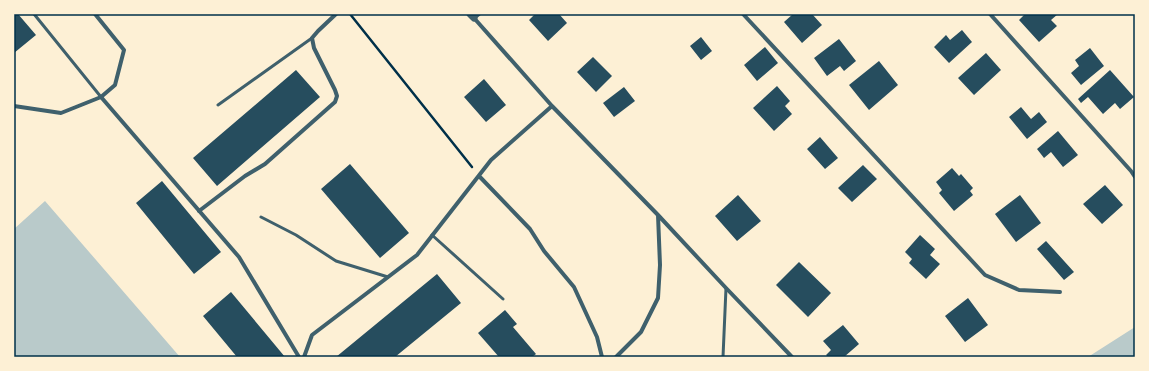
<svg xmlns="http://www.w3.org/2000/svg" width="1149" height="371" viewBox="0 0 1149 371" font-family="Mulish,sans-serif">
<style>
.green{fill:#b9caca}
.building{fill:#264d5e}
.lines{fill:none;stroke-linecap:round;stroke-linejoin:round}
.path{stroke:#003049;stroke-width:2.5}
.service{stroke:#3f606c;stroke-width:3}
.minor{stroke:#3f606c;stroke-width:4}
.tertiary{stroke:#3f606c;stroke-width:7}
.neatline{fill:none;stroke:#003049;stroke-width:1.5}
</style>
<rect width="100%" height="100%" fill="#fdf0d5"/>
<!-- green -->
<path class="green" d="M45,201l135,156h-166v-128z
M1135,327v30h-47z"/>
<!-- building -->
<path class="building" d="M14,14h4l18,21 -22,18z
M535,14h24l8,9 -19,18 -19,-21z
M793,14h19l10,11 -20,18 -18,-21z
M1025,14h33l-7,6 6,6 -18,16 -20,-22z
M962,30l10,12 -23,21 -15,-16 12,-12 4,5z
M701,37l11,14 -11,9 -11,-14z
M839,39l17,22 -12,10 -4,-5 -13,10 -13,-18z
M765,47l13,16 -21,18 -13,-16z
M1090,48l14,18 -23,19 -10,-12 8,-7 -4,-6z
M986,53l15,17 -27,25 -16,-17z
M593,57l19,19 -16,16 -19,-20z
M879,61l19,24 -29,25 -20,-25z
M296,70l24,27 -103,89 -24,-28z
M1110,70l24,27 -14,12 -5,-6 -12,11 -15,-17 -7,6 -3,-4z
M484,79l22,26 -20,17 -22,-25z
M777,86l13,15 -5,5 7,8 -18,17 -21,-23z
M624,87l11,14 -21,16 -11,-14z
M1021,107l10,12 8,-7 8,10 -20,17 -18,-22z
M1058,131l20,24 -15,12 -12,-15 -7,6 -7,-9z
M820,137l18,21 -13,11 -18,-20z
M350,164l59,69 -29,25 -59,-69z
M863,165l14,14 -25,23 -14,-14z
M952,168l7,8 2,-2 12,14 -3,3 3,4 -19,16 -15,-18 3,-3 -6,-8z
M162,181l59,71 -27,22 -58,-71z
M1105,185l18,20 -21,19 -19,-20z
M738,195l23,26 -24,20 -22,-25z
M1020,195l21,28 -25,19 -21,-28z
M920,235l15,14 -5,6 10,9 -14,15 -17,-16 3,-4 -7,-7z
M1046,241l28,31 -10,8 -27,-31z
M799,262l32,31 -23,24 -32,-32z
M437,274l24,29 -66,54h-59z
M231,292l54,65h-48l-34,-41z
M968,298l20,27 -23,17 -20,-26z
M505,310l12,14 -4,3 23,27 -4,3h-33l-21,-24z
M843,325l16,19 -15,13h-16l-2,-2 5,-5 -8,-9z"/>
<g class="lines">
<!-- path -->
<path class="path" d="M350,14l122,153"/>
<!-- service -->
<path class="service" d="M34,14l67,83
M218,105l94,-67
M261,217l35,18 40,26 52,16
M432,235l71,64
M723,357l3,-69"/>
<!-- minor -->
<path class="minor" d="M479,14l-5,4 78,88 106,109 68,73 66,69
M743,14l242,261 34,15 41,2
M990,14l141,157 4,6
M101,97l138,160 60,100
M14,106l47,7 40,-16 14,-12 9,-35 -29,-36
M479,176l51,53 14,22 30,36 23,50 5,20
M199,211l46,-35 20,-12 70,-62 2,-6 -2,-6 -21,-42 -2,-10 6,-7 18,-17
M304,357l8,-22 105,-80 74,-95 61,-54
M616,357l25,-25 17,-34 2,-33 -2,-50"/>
<!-- tertiary -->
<path class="tertiary" d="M470,14l4,4"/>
</g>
<!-- border -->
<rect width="1149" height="371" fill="none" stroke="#fdf0d5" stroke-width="30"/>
<rect x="15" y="15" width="1119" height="341" class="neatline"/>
</svg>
